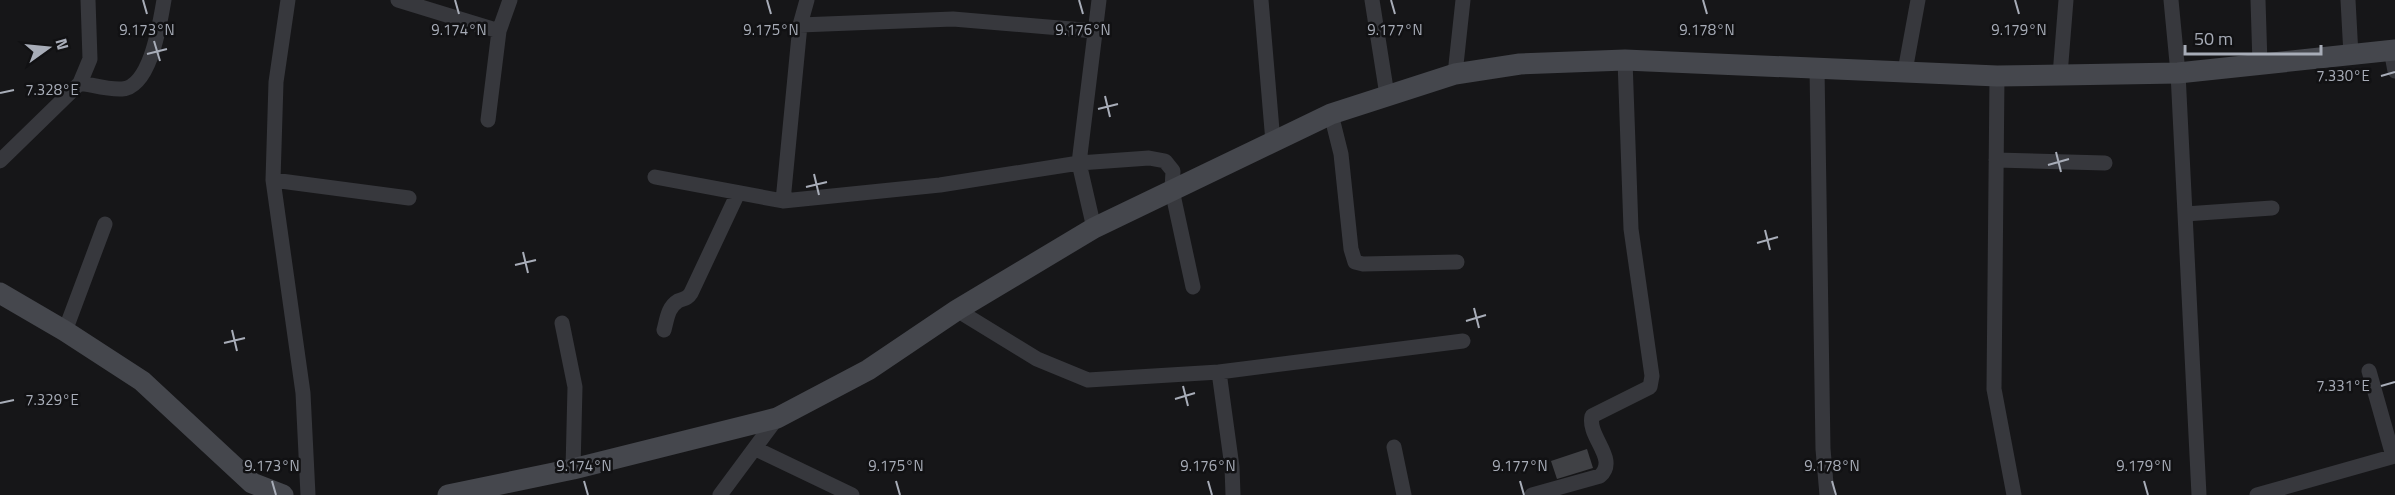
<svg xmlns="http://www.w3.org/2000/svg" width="2395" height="495" viewBox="0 0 2395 495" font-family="'Titillium Web',sans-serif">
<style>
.building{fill:#404145}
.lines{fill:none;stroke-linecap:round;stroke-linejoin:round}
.street{stroke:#37383d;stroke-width:15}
.secondary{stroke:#45474d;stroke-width:21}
.ticks{fill:none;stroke:#a8adb8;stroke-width:2}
.ticks-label{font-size:15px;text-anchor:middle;fill:#a8adb8;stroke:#111113;stroke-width:5;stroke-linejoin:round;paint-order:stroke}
</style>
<rect width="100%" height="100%" fill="#161618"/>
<!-- building -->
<path class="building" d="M1587,449l6,19 -36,11 -6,-18z"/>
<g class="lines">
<!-- street -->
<path class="street" d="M288,0l-12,82 -3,98 30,213 5,102
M398,0l101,31
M1261,0l12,142
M1372,0l15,95
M2171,0l7,73 21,422
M2258,0l2,64
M2348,0l3,55
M800,25l153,-6 142,12
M2391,50l4,21
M1817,68l6,381 4,46
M1905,71l13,-71
M1455,74l8,-74
M2060,75l6,-75
M1997,76l-3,313 20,106
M80,83c13,2 29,7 42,6 29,-2 38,-67 42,-89
M1331,114l10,40 10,95 4,13 8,2 94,-2
M488,120l11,-89 11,-31
M1996,160l109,3
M0,161l80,-78 10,-24 -2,-59
M655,177l128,24 157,-16 139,-22 70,-5 16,3 8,10 -1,19 21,97
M273,180l136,18
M783,201l17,-176 7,-25
M2185,214l87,-6
M1094,228l-15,-65 20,-163
M957,310l80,49 51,21 131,-8 244,-31
M562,323l13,64 -2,82
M664,330c3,-11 4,-23 14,-29 7,-3 9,-2 13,-8l47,-100
M65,331l40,-107
M2369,371l24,85
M1219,372l13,95 1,28
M1394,447l10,48
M756,449l96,46
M720,495l57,-77
M1532,495l68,-19c19,-17 -13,-39 -8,-60l58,-29 2,-11 -21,-147 -6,-169
M2257,495l138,-39"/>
<!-- secondary -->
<path class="secondary" d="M0,293l65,38 77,50 110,102 31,12
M448,495l125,-26 204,-51 91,-48 89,-60 137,-82 237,-114 124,-40 65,-10 105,-4 372,16 181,-3 217,-23"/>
</g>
<!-- ticks -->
<path class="ticks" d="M143,0l4,14M455,0l4,14M767,0l4,14M1079,0l4,14M1391,0l4,14M1703,0l4,14M2015,0l4,14M154,41l6,20M147,54l20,-5M2381,76l14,-4M0,93l14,-3M1105,96l5,21M1098,109l20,-5M2056,152l5,20M2048,165l21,-6M814,174l5,21M806,187l21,-5M1765,230l5,20M1757,243l21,-6M523,252l5,21M515,265l21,-5M1474,308l5,20M1466,321l20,-6M232,330l5,21M224,343l21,-5M1183,386l5,20M2381,386l14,-4M1175,399l20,-6M0,403l14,-3M272,481l4,14M584,481l4,14M896,481l4,14M1208,481l4,14M1520,481l4,14M1832,481l4,14M2144,481l4,14"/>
<g class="ticks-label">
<text x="147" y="35">9.173°N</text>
<text x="459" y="35">9.174°N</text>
<text x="771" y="35">9.175°N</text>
<text x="1083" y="35">9.176°N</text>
<text x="1395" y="35">9.177°N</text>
<text x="1707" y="35">9.178°N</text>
<text x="2019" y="35">9.179°N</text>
<text x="2343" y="81">7.330°E</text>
<text x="52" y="95">7.328°E</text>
<text x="2343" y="391">7.331°E</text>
<text x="52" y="405">7.329°E</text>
<text x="272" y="471">9.173°N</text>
<text x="584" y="471">9.174°N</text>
<text x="896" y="471">9.175°N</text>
<text x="1208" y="471">9.176°N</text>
<text x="1520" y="471">9.177°N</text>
<text x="1832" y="471">9.178°N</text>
<text x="2144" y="471">9.179°N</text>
</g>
<!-- north arrow -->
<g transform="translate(48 48) rotate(75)" stroke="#111113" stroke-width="4.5" paint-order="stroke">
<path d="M0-4.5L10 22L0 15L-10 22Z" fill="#a8adb8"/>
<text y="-9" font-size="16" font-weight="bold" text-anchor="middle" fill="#a8adb8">N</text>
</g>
<!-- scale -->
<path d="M2185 45v9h136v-9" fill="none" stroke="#a8adb8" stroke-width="3"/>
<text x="2194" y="45" font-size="18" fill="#a8adb8" stroke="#111113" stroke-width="4.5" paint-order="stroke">50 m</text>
</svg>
